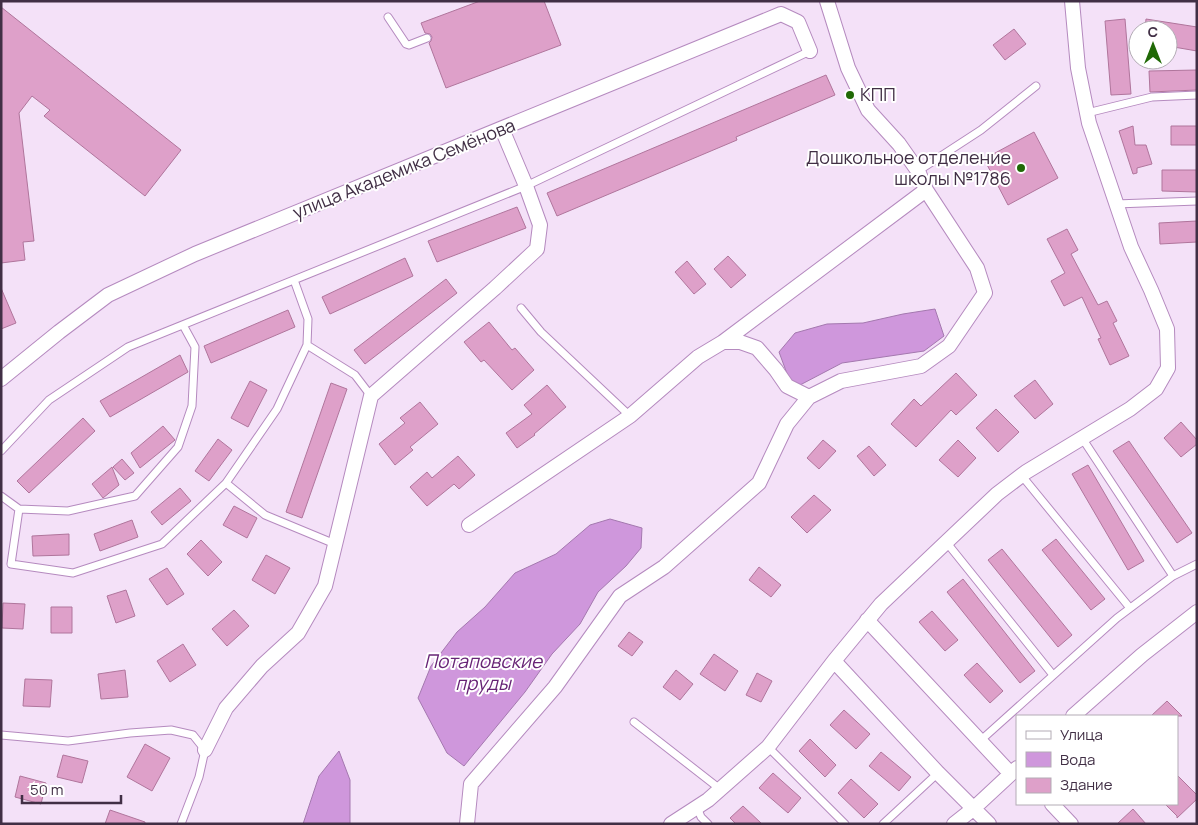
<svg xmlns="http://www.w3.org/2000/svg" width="1198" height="825" viewBox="0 0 1198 825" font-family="Manrope,sans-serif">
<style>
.water{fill:#cf97dc;stroke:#a478af}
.building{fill:#dea0c9;stroke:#b0759c}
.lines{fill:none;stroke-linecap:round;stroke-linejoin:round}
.service-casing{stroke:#b58abf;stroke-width:9}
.minor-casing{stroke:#b58abf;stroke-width:16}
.service{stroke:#fff;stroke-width:7}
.minor{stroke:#fff;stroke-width:14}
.poi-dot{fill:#206906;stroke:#fff;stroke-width:2}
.labels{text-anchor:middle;stroke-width:4;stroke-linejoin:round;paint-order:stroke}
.poi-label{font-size:18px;fill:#412f45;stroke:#fff;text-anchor:start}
.street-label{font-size:18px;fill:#412f45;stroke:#fff}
.water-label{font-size:19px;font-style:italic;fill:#672375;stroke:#fff}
</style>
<rect width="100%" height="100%" fill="#f4e1f8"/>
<!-- water -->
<path class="water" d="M935,309l9,27 -20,15 -82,12 -42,22 -11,-6 -10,-27 16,-19 32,-9 36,-1 40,-9z
M610,519l32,9 -1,20 -15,18 -28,26 -18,32 -28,30 -27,38 -61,74 -17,-13 -29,-55 13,-32 26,-34 28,-25 30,-34 41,-19 34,-29z
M339,751l11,29v44h-47l16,-48z"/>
<!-- building -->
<path class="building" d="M480,1h64l17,44 -115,43 -17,-45 2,-2 1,-4 -2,-3 -5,-1 -4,-10z
M1,7l180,143 -36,46 -101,-80 6,-6 -18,-14 -13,17 15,128 -11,1 2,18 -24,3z
M1125,19l6,75 -20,1 -6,-74z
M1146,19l51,8v24l-29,-5v-16h-23z
M1014,29l12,15 -21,16 -12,-15z
M1197,70v20l-47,2 -1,-21z
M826,75l9,20 -99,42 1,3 -180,76 -10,-23z
M1133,126l2,19h11l6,19 -15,4v5l-4,1 -14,-43z
M1171,126h26v19h-26z
M1034,132l24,46 -50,27 -24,-46z
M1162,170h35v22l-35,-1z
M517,207l9,21 -89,34 -9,-21z
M1197,221v21l-37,2 -1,-21z
M1067,229l11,21 -7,4 27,51 9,-4 10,20 -4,2 16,33 -19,9 -12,-26 3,-1 -19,-41 -18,9 -13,-25 14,-8 -18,-34z
M728,256l18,19 -15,13 -17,-19z
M405,258l8,18 -83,38 -8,-17z
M687,261l19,23 -12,10 -19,-22z
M446,279l11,14 -92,71 -11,-14z
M1,288l15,35 -15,6z
M288,310l7,17 -84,36 -7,-17z
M489,322l23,28 3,-2 19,22 -22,20 -28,-30 -3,2 -17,-20z
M180,355l8,17 -78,45 -10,-16z
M956,373l21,22 -21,20 -5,-5 -35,37 -25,-23 23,-25 7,7z
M1035,380l18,24 -18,15 -21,-23z
M250,381l17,9 -19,37 -17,-9z
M331,383l16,6 -45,129 -16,-6z
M547,385l19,22 -32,27 1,1 -18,13 -11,-15 26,-19 -8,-9z
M420,402l18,22 -28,23 3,3 -18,15 -16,-21 26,-21 -5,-5z
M996,409l23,23 -21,20 -22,-24z
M83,418l12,13 -66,62 -12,-12z
M1181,422l16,18v4l-16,13 -17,-19z
M163,426l12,14 -35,28 -9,-15z
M218,439l14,11 -23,31 -14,-10z
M823,440l13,11 -17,18 -12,-11z
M958,440l18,18 -18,19 -19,-17z
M1129,441l63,92 -15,10 -64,-92z
M869,446l17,19 -12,11 -17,-20z
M458,456l17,19 -16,14 -5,-5 -27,22 -17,-19 17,-15 5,6z
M122,459l12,14 -9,7 -12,-13z
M1088,465l56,96 -16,9 -56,-96z
M112,467l7,18 -16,13 -11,-14z
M180,488l11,13 -29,24 -11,-13z
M814,495l17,15 -24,23 -16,-16z
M234,506l23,12 -10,20 -24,-13z
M132,520l6,17 -38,14 -6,-17z
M69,534v21l-36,1 -1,-20z
M1056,539l49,60 -14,11 -49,-60z
M201,540l21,22 -14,14 -21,-22z
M1002,549l70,86 -14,12 -70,-87z
M266,555l24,13 -15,26 -23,-14z
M759,567l22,18 -10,12 -22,-17z
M167,568l17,26 -17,11 -18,-26z
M963,579l72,92 -15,12 -73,-91z
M126,590l9,26 -19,7 -9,-27z
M3,603l22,1 -2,25 -21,-1z
M51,607h21v26h-21z
M234,610l15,16 -22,20 -15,-17z
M932,611l26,29 -13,11 -26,-29z
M629,632l14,10 -11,14 -14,-10z
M183,644l13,21 -26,17 -13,-21z
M714,654l24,17 -13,20 -25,-17z
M977,663l26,28 -13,12 -26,-28z
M125,670l3,27 -27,2 -3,-25z
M676,670l17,14 -13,16 -17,-13z
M757,673l15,8 -11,21 -15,-7z
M25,679l27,1 -2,27 -27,-1z
M1167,701l15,15h-31z
M844,710l26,24 -14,15 -26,-24z
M810,739l26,26 -11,12 -26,-26z
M145,744l25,14 -18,33 -25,-14z
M881,752l30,25 -12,14 -30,-25z
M63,755l25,6 -6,22 -25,-6z
M773,773l28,25 -13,15 -29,-25z
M1177,775l20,20v4l-20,19v-2l-12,-12h12z
M20,776l26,7 -5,21 -26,-7z
M851,779l27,25 -14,14 -26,-25z
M743,806l19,18h-26l-6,-6z
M1133,809l13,15h-29z
M110,810l35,12v2h-40z"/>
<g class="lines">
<defs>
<path id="service" d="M388,17l18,27 3,1 18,-7
M1087,113l65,-16 45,-2
M918,171l63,-41 55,-44
M1116,204l81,-3
M521,308l20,24 89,84
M307,345l48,30 16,21
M1082,438l91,138
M1,451l48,-51 79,-53 398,-161 284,-135
M1022,476l108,132
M226,483l39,32 70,29
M1,496l18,13 49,2 67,-15 43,-49 14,-41 3,-59 -12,-22
M19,509l-8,55 62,9 89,-29 64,-61 51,-74 30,-64 1,-26 -14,-39
M947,543l106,132
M634,722l86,67
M1,735l67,6 62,-8 41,-3 22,5 12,15 -6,27 -18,47
M980,741l137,-123 56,-42 24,-12
M768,747l77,77
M697,807l4,10 7,7
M883,824l55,-51"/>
<path id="minor" d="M723,342l203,-152
M1,379l58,-47 49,-37 87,-41 586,-240 17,8 12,29
M469,525l161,-109 68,-59 25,-15h17l17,6 19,22 11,16 22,11 32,-16 80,-15 28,-20 36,-53 -8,-25 -51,-78 -8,-19 -19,-27 -31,-34 -20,-42 -21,-67
M867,620l143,153
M834,661l104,112 51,51
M1073,716l69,-61 55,-43
M205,750l21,-42 36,-42 36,-33 27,-47 46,-190 124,-108 42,-39 3,-24 -14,-39 -24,-57
M1052,804l19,20
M467,824l4,-40 84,-97 65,-91 44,-29 95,-84 28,-59 22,-27
M671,824l37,-24 60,-53 66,-86 47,-57 116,-110 29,-22 104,-63 26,-20 12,-21 -1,-39 -16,-39 -20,-43 -42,-124 -11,-55 -6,-67
M954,824l19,-15 44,-41"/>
</defs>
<!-- service casing -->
<use href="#service" class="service-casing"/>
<!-- minor casing -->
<use href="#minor" class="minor-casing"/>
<!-- service -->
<use href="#service" class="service"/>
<!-- minor -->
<use href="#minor" class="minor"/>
</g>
<!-- markers -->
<g class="poi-dot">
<circle cx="850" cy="95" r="5"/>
<circle cx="1021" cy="168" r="5"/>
</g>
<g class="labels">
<!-- poi labels -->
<g class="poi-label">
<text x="860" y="101">КПП</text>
<text x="1011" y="164" text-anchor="end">Дошкольное отделение<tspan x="1011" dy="21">школы №1786</tspan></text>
</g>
<!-- street labels -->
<g class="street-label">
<text transform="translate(404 169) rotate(-22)" y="6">улица Академика Семёнова</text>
</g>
<!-- water labels -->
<g class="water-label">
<text x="483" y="668">Потаповские<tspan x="483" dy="22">пруды</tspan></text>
</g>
</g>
<!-- border -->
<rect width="1198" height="825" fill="none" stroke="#412f45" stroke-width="5"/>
<!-- legend -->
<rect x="1016" y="715" width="162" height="90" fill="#ffffff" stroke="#b3acb5"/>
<rect x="1026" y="731" width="25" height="8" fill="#ffffff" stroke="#b3acb5"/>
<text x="1060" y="740" font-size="15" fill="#412f45">Улица</text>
<rect x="1026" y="752" width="25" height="15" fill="#cf97dc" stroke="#b3acb5"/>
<text x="1060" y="765" font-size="15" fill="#412f45">Вода</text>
<rect x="1026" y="778" width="25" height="15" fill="#dea0c9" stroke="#b3acb5"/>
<text x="1060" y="790" font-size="15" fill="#412f45">Здание</text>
<!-- north arrow -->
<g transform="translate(1153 45)"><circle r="24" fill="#ffffff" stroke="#b3acb5"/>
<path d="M0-4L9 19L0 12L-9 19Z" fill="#206906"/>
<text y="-8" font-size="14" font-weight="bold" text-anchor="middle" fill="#412f45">С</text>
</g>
<!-- scale -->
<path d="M22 795v8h99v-8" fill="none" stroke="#412f45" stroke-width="2.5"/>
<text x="30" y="795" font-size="15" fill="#412f45" stroke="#ffffff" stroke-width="4" paint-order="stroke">50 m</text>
</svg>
